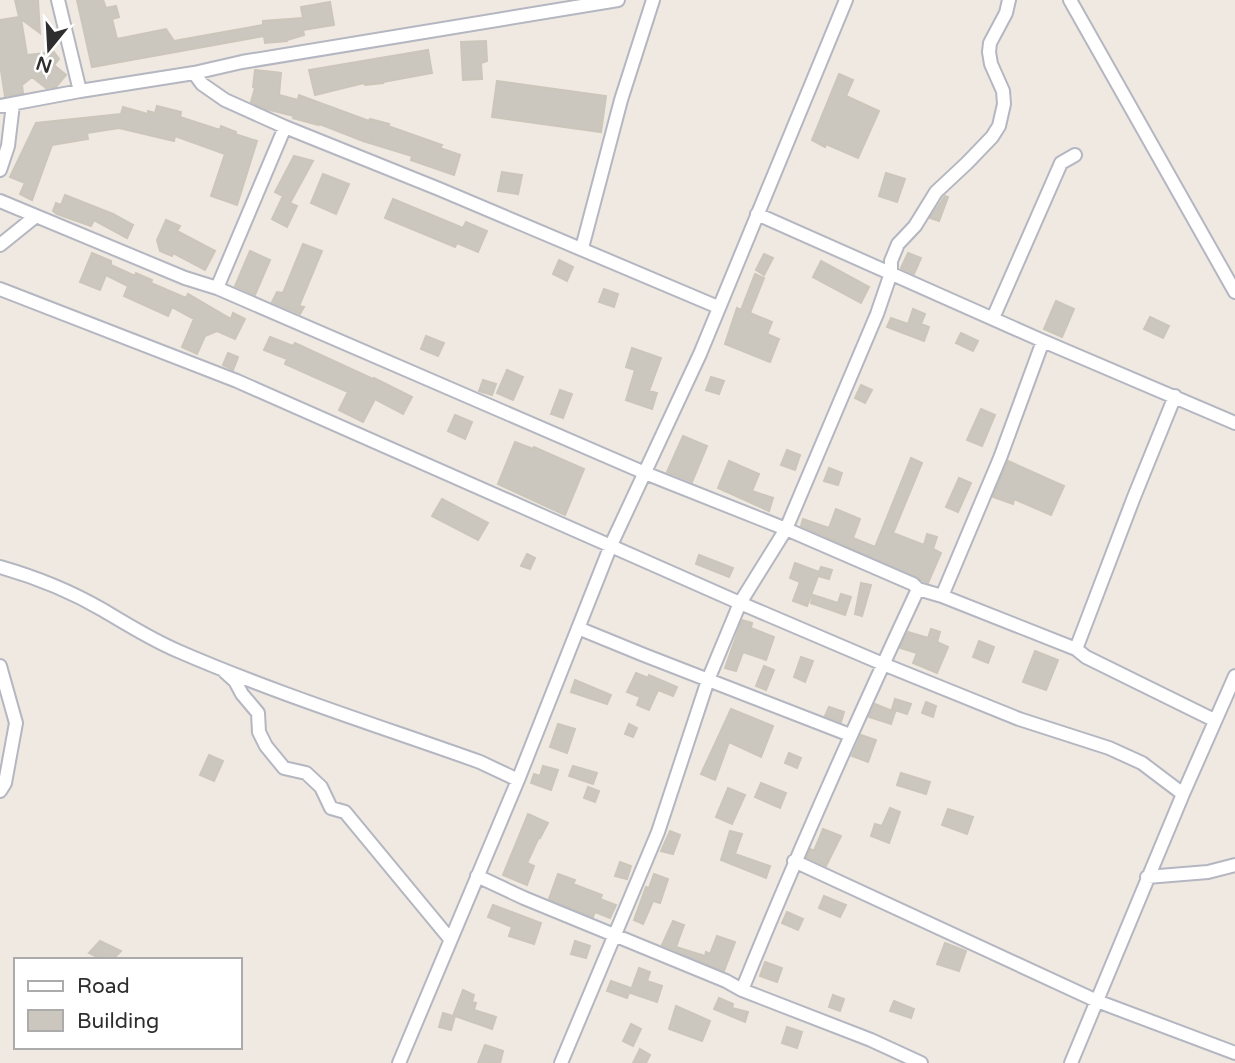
<svg xmlns="http://www.w3.org/2000/svg" width="1235" height="1063" viewBox="0 0 1235 1063" font-family="'Varela Round',sans-serif">
<style>
.building{fill:#cbc7bf;stroke:#cbc5ba;stroke-width:2}
.lines{fill:none;stroke-linecap:round;stroke-linejoin:round}
.minor-casing{stroke:#b4b7c1;stroke-width:16}
.minor{stroke:#fff;stroke-width:12}
</style>
<rect width="100%" height="100%" fill="#efe9e1"/>
<!-- building -->
<path class="building" d="M15,0h23l2,33 -19,-14 6,36 27,-3 5,7 -5,6 12,10 -10,12 -10,1 -14,-11 -10,8 1,8 -18,3 -5,-32v-44l19,-3z
M77,0h26l3,8 10,-2 3,11 -7,2 5,20 49,-10 8,12 22,-4 67,-12v-4l40,-3 -2,-11 29,-5 4,23 -31,5 1,5 -17,5v1l-22,2 -1,-7 -172,31z
M486,41l1,20 -6,2 1,16 -19,1 -2,-38z
M428,50l4,23 -49,9v1l-18,2 -1,-2 -49,12 -6,-25z
M255,70l26,3 -2,22 19,5 1,-5 70,26 1,-2 19,5 -1,2 54,19 -2,3 20,7 -6,20 -43,-15 1,-4 -49,-15 -46,-18 1,2 -25,-7 1,-2 -28,-7 -15,-7 4,-14 -2,-1z
M839,74l14,6 -7,16 33,15 -21,47 -32,-14 -1,3 -13,-7z
M497,81l109,15 -5,36 -109,-15z
M157,106l24,6 -1,5 40,13 1,-4 15,6 -1,2 22,7 -20,64 -26,-9 14,-42 -50,-18 -1,5 -55,-13 -32,5 1,6 -36,6 -20,55 -12,-6 5,-11 -15,-6 26,-54 85,-9 2,-7 25,7v-3l7,2z
M294,156l19,5 -23,42 7,3 -10,21 -15,-8 11,-23 -8,-4z
M502,172l20,3 -4,19 -20,-3z
M886,173l19,6 -8,23 -18,-6z
M323,174l26,10 -13,30 -25,-11z
M65,195l48,19 20,11 -6,13 -33,-18 -3,6 -34,-12 -4,-3 3,-8 5,2z
M945,196l3,1 -9,24 -9,-3z
M393,199l70,29 3,-6 21,9 -9,21 -21,-9 -2,4 -70,-29z
M166,220l14,6 -3,5 38,20 -10,19 -32,-17 -1,3 -12,-5 -3,-11z
M303,244l19,7 -23,55 5,1 -4,7 -28,-12 5,-10 6,1z
M250,251l20,9 -15,35 -20,-9z
M92,253l19,8v4l24,11 1,-3 16,7 -1,3 35,15 2,-4 43,25 2,-6 12,6 -10,20 -18,-8 -12,5 -8,18 -15,-7 12,-28 -22,-12 -4,9 -44,-20 4,-10 -22,-11 -6,15 -20,-8z
M908,253l13,5 -7,16 -13,-6z
M764,254l9,4 -9,17 -8,-5z
M559,260l14,7 -6,14 -14,-7z
M821,261l48,26 -8,16 -48,-26z
M755,274l9,4 -14,35 22,9 -5,12 12,5 -9,23 -45,-18 12,-36 4,2z
M604,289l14,5 -4,13 -15,-5z
M1056,301l18,8 -12,28 -18,-8z
M913,309l12,5 -4,10 8,3 -5,14 -37,-14 4,-9 17,6z
M1150,317l19,9 -6,12 -19,-9z
M961,333l17,8 -5,10 -17,-8z
M426,336l18,7 -6,13 -17,-7z
M270,337l23,9 2,-3 78,36 1,-1 38,19 -9,17 -28,-15 -12,23 -24,-12 9,-18 -63,-28 2,-5 -23,-9z
M632,348l29,10 -12,33 8,2 -5,16 -26,-9 9,-30 -9,-3z
M228,353l10,4 -5,13 -10,-5z
M507,370l16,7 -10,23 -16,-7z
M711,377l13,4 -5,13 -13,-4z
M483,380l13,4 -4,11 -13,-4z
M861,385l11,5 -7,13 -10,-5z
M560,390l12,4 -9,24 -12,-4z
M981,409l14,6 -13,31 -15,-6z
M455,415l17,7 -7,17 -17,-8z
M683,436l24,10 -15,36 -25,-10z
M515,442l18,7 1,-2 50,22 -19,46 -67,-31z
M787,450l13,5 -5,15 -14,-5z
M911,458l11,5 -29,70 31,12 3,-11 10,3 -4,12 8,4 -13,30 -127,-57 2,-7 26,9 7,-19 24,10 -7,19 22,9z
M729,461l30,13 -7,17 21,7 -4,13 -51,-23z
M1008,461l56,25 -13,29 -37,-16 -1,5 -20,-7z
M829,468l13,5 -4,12 -14,-4z
M959,478l12,5 -13,29 -12,-5z
M442,499l46,24 -10,17 -46,-24z
M527,554l8,4 -5,11 -9,-3z
M699,555l34,13 -4,9 -33,-13z
M795,563l24,9 2,-5 11,3 -3,9 -11,-3 -11,30 -14,-5 7,-19 -10,-4z
M861,583l10,2 -9,31 -7,-2z
M841,594l10,3 -6,18 -34,-12 2,-8 25,8z
M742,620l10,3 -1,5 23,9 -8,23 -23,-8 -7,19 -11,-3z
M931,629l9,3 -3,10 11,5 -11,26 -24,-10 4,-10 -17,-5 8,-16 20,6z
M979,641l15,6 -6,16 -15,-6z
M1035,651l23,9 -12,30 -23,-8z
M801,657l12,4 -8,21 -11,-5z
M764,666l10,4 -8,20 -10,-4z
M636,673l12,5 1,-3 28,12 -4,9 -15,-6 -9,20 -12,-5 3,-8 -13,-5z
M575,680l36,15 -4,9 -36,-12z
M895,699l16,5 -4,10 -15,-5z
M926,702l10,4 -3,11 -11,-4z
M875,704l20,8 -4,12 -22,-7z
M829,707l15,5 -3,10 -16,-6z
M731,709l42,17 -12,31 -32,-15 -14,38 -14,-6z
M558,724l17,5 -8,24 -17,-6z
M629,724l8,4 -4,9 -8,-3z
M861,735l15,5 -8,22 -16,-6z
M789,753l12,5 -4,10 -12,-5z
M209,755l14,6 -9,20 -14,-6z
M543,766l15,4 -7,20 -20,-7 3,-9 6,2z
M573,766l24,7 -4,11 -24,-8z
M901,773l29,9 -4,12 -29,-9z
M761,783l25,10 -6,15 -25,-11z
M588,787l11,4 -4,11 -11,-4z
M728,788l17,7 -13,29 -16,-7z
M890,808l10,4 -11,31 -18,-7 4,-12 7,2z
M948,809l25,8 -6,17 -25,-9z
M528,814l20,9 -8,15 -1,-1 -12,26 7,3 -7,19 -24,-10z
M823,829l18,7 -15,30 -19,-9 3,-8 4,2z
M670,831l10,4 -7,19 -12,-3z
M730,831l12,3 -7,20 35,12 -4,12 -45,-18z
M620,862l11,4 -4,13 -12,-3z
M558,874l17,6 -2,4 29,11 -2,4 16,6 -6,13 -15,-6 -2,5 -44,-18z
M654,874l14,5 -8,24 -7,-2 -10,23 -9,-4 12,-33 3,1z
M824,896l22,9 -6,12 -21,-9z
M493,905l48,18 -7,21 -25,-8 3,-9 -24,-10z
M787,912l16,7 -5,11 -16,-7z
M673,921l11,4 -8,22 29,9 1,-4 4,2 7,-18 18,6 -11,29 -62,-26z
M100,941l21,10 -9,9h-9l-14,-7z
M575,941l15,5 -4,12 -15,-4z
M945,943l21,8 -7,20 -22,-7z
M765,962l17,6 -5,14 -17,-6z
M639,968l11,4 -3,9 15,5 -5,16 -27,-9z
M611,981l20,7 -4,10 -20,-7z
M463,990l11,5 -2,7 4,1 -2,7 22,7 -4,12 -37,-13 -4,14 -12,-3 4,-14 10,3z
M833,995l11,4 -4,12 -11,-4z
M719,998l14,6 -1,4 16,4 -3,10 -31,-13z
M894,1001l20,8 -3,9 -21,-7z
M676,1006l34,15 -8,20 -33,-12z
M631,1024l10,5 -8,17 -10,-5z
M787,1027l15,5 -5,16 -15,-5z
M485,1045l18,6 -3,12h-22z
M640,1049l10,6 -4,8h-13z"/>
<g class="lines">
<defs>
<path id="minor" d="M58,0l22,91
M1070,0l165,292
M194,73l8,11 23,16 60,27 154,62 279,118
M0,106l80,-15 114,-18 48,-11 376,-62
M0,170l8,-24 5,-42
M0,201l185,77 32,10 428,185 141,56 127,55 5,5 24,7 134,53 10,8 128,63
M757,214l286,127 192,82
M0,245l36,-29
M582,248l39,-148 32,-100
M217,288l68,-161
M0,289l237,92 503,222 143,61 136,55 90,29 33,15 41,31
M993,318l68,-155 14,-8
M0,567c35,10 72,25 103,43 25,15 49,30 75,41 99,43 201,75 302,111l38,18
M942,596l58,-138 43,-117
M578,628l66,27 206,80
M1076,649l58,-152 41,-101
M0,666l16,57 -11,60 -5,8
M225,672l10,9 7,13 16,19 1,19 7,14 18,22 22,5 15,14 10,21 14,4 105,127
M794,861l303,140 138,52
M477,876l47,22 202,83 16,9 129,50 50,23
M1147,877l61,-5 27,-7
M742,990c55,-136 114,-268 176,-401
M399,1063l119,-283 93,-235 89,-191 146,-354
M561,1063l97,-231 50,-152 32,-77 46,-74 91,-215 14,-41v-12l7,-17 17,-18 21,-34 31,-29 25,-26 7,-11 5,-22 -1,-13 -12,-27 -2,-12 1,-9 16,-30 3,-13
M1071,1063l112,-269 52,-118"/>
</defs>
<!-- minor casing -->
<use href="#minor" class="minor-casing"/>
<!-- minor -->
<use href="#minor" class="minor"/>
</g>
<!-- legend -->
<rect x="14" y="958" width="228" height="91" fill="#ffffff" stroke="#ababab" stroke-width="2"/>
<rect x="28" y="981" width="35" height="10" fill="#ffffff" stroke="#ababab" stroke-width="2"/>
<text x="77" y="993" font-size="21" fill="#2e2e2e">Road</text>
<rect x="28" y="1010" width="35" height="21" fill="#cbc7bf" stroke="#ababab" stroke-width="2"/>
<text x="77" y="1028" font-size="21" fill="#2e2e2e">Building</text>
<!-- north arrow -->
<g transform="translate(49 49) rotate(198)" stroke="#ffffff" stroke-width="5" paint-order="stroke">
<path d="M0-5L12 26L0 18L-12 26Z" fill="#2e2e2e"/>
<text y="-10" font-size="19" font-weight="bold" text-anchor="middle" fill="#2e2e2e">N</text>
</g>
</svg>
